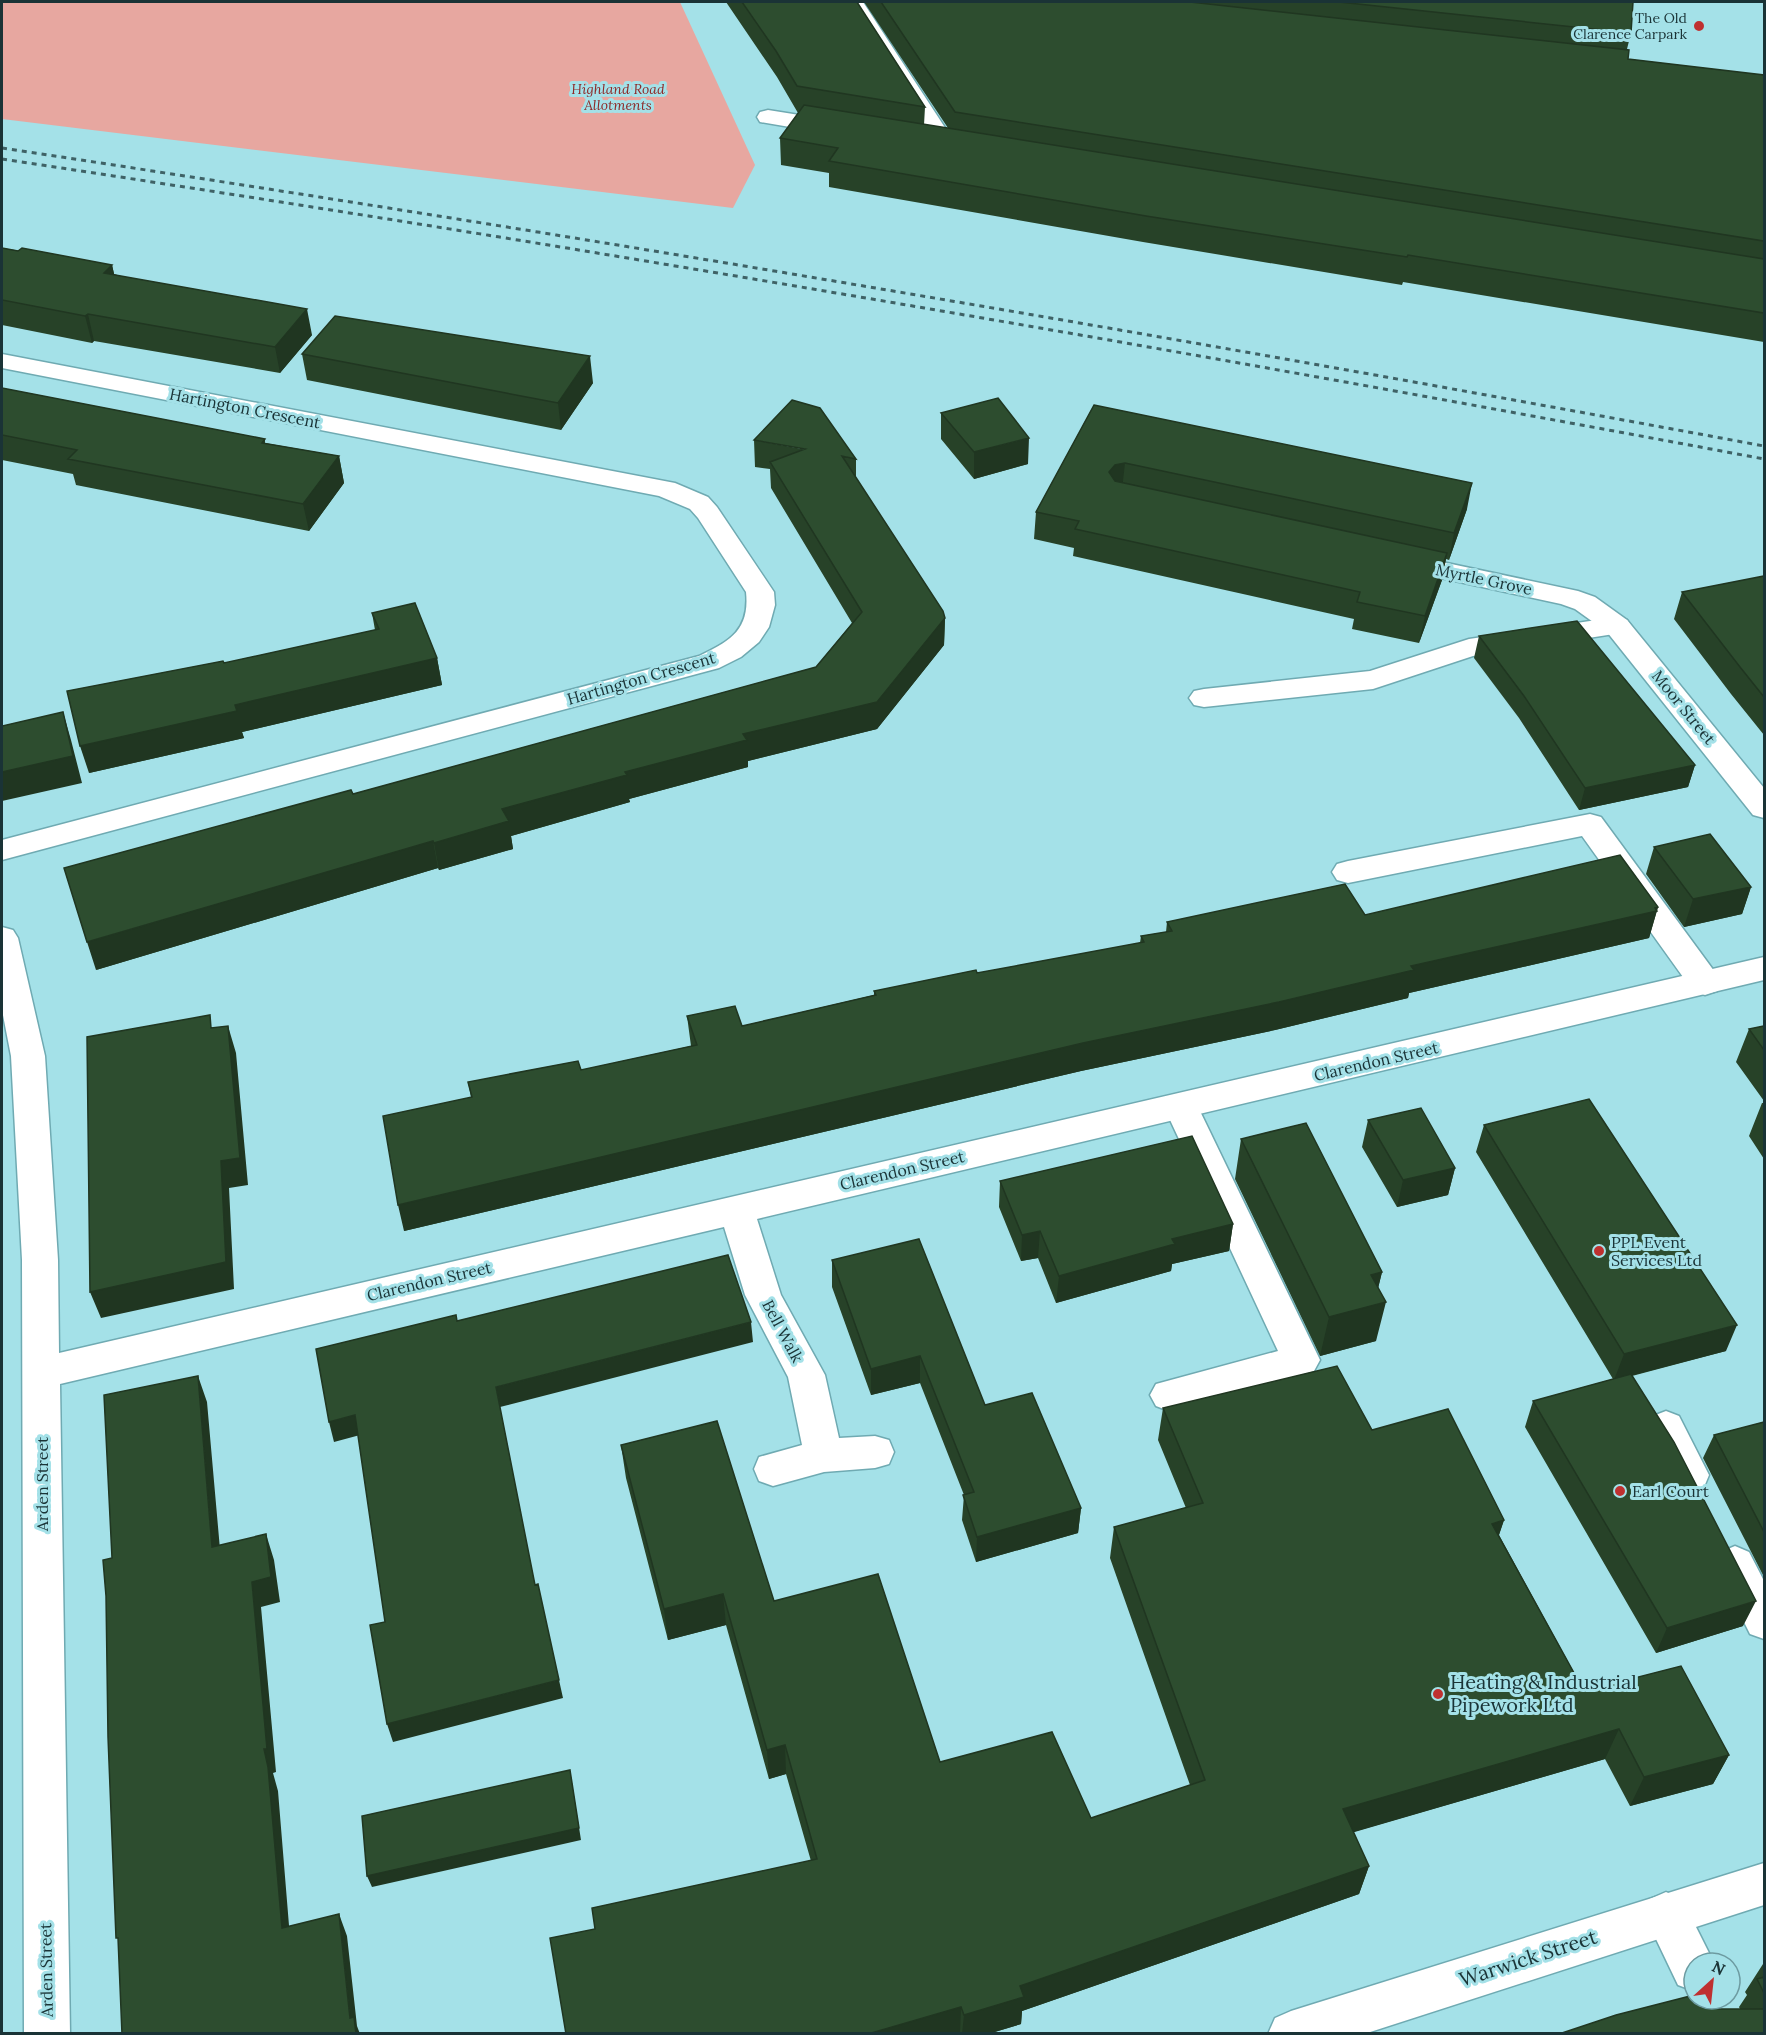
<svg xmlns="http://www.w3.org/2000/svg" width="1766" height="2035" viewBox="0 0 1766 2035" font-family="Lora,serif">
<style>
.green{fill:#e7a7a0}
.lines{fill:none;stroke-linecap:round;stroke-linejoin:round}
.lane-casing{stroke:#6faab2;stroke-width:3}
.street-casing{stroke:#6faab2;stroke-width:3}
.lane{fill:#fff;fill-rule:evenodd}
.street{fill:#fff;fill-rule:evenodd}
.rail{stroke:#3f6266;stroke-width:3;stroke-dasharray:5 5;stroke-linecap:butt}
.wall{fill:#274228}
.shaded-wall{fill:#203621}
.building{fill:#2d4d2f;stroke:#203621;stroke-width:1.5}
.poi-dot{fill:#bf3030;stroke:#a4e1e8;stroke-width:2}
.labels{text-anchor:middle;stroke-width:6;stroke-linejoin:round;paint-order:stroke}
.far-poi-label{font-size:14px;fill:#1a3336;stroke:#a4e1e8;text-anchor:end}
.far-park-label{font-size:14px;font-style:italic;fill:#8e2a29;stroke:#a4e1e8}
.street-label{font-size:16px;fill:#1a3336;stroke:#a4e1e8}
.poi-label{font-size:16px;fill:#1a3336;stroke:#a4e1e8;text-anchor:start}
.near-poi-label{font-size:20px;fill:#1a3336;stroke:#a4e1e8;text-anchor:start}
.near-street-label{font-size:20px;fill:#1a3336;stroke:#a4e1e8}
</style>
<rect width="100%" height="100%" fill="#a4e1e8"/>
<!-- green -->
<path class="green" d="M2,2h678l75,163 -22,43 -731,-89z"/>
<g class="lines">
<defs>
<path id="lane" d="M1617,617l10,3 4,6 -4,6 -154,24 -100,33 -169,18 -10,-2 -5,-7 5,-7 10,-2 166,-18 99,-32z
M1590,814l11,3 116,158 4,8 -4,8 -12,4 -12,-4 -111,-155 -234,47 -11,-3 -5,-8 5,-8 11,-3z
M1181,1094l12,4 5,9 122,253 -6,11 -13,4 -132,36 -13,-5 -6,-11 6,-11 122,-33 -114,-244 5,-9z
M1666,1411l13,5 30,59 -5,12 -14,5 -14,-5 -29,-60 6,-11z
M1735,1546l14,6 15,29v58l-14,-5 -35,-70 6,-12z
M1666,1892l16,7 32,64h-20v28l-16,-6 -34,-71 6,-15z"/>
<path id="street" d="M843,2h20l94,144 -3,5 -8,2 -8,-2z
M768,110l69,11 8,2 3,5 -3,5 -8,2 -77,-13 -3,-5 3,-5z
M2,354l673,129 33,14 9,10 57,85 1,13 -6,22 -10,15 -18,15 -22,11 -717,192v-20l697,-184c31,-15 51,-26 47,-64l-48,-74 -8,-9 -31,-13 -657,-128z
M1400,553l178,38 17,6 32,23 137,168v30l-11,-3 -146,-183 -32,-23 -14,-5 -171,-37 -4,-6 4,-6z
M2,927l11,3 5,8 27,118 13,204 1,93 1705,-396v23l-1007,239 24,76 44,80 14,63 36,-2 14,4 5,12 -5,12 -14,4 -51,4 -51,14 -14,-5 -5,-12 5,-12 43,-12 -14,-68 -43,-82 -21,-68 -664,157 10,650h-46l-2,-774 -11,-204 -9,-46z
M1764,1863v42l-400,129h-96l7,-16 16,-7z"/>
</defs>
<!-- lane casing -->
<use href="#lane" class="lane-casing"/>
<!-- street casing -->
<use href="#street" class="street-casing"/>
<!-- lane -->
<use href="#lane" class="lane"/>
<!-- street -->
<use href="#street" class="street"/>
<!-- rail -->
<path class="rail" d="M2,148c589,89 1176,189 1762,298
M2,159c589,89 1176,190 1762,300"/>
</g>
<!-- wall -->
<path class="wall" d="M726,2h131l68,105 -1,18 24,3 -84,-126h769l-2,31 -4,16 1,10 136,16v267l-361,-60 -1,3 -259,-43 -314,-55v-14l-48,-8 -1,-27 18,-25 -21,-36z
M2,248l110,17 2,9 198,61 -32,38 -186,-32 -2,2 -90,-18z
M302,354l291,29 -32,47 -254,-50z
M2,388l263,51v4l74,13 5,27 -35,48 -233,-46 -3,-11 -71,-14z
M1094,405l373,104 -18,51 -3,-1 -4,21 -23,63 -67,-14 2,-10 -281,-63 1,-8 -40,-9 2,-27z
M941,413l87,51 -54,15 -33,-40z
M754,440l102,19v20l89,139 -1,27 -67,84 -129,32v6l-119,32 1,3 -119,34 2,13 -74,21 -1,-2 -342,102 257,-176 463,-127 36,-44 -81,-135 -1,-19 -15,-2z
M1764,576v159l-33,-41 -57,-75 8,-27z
M372,613l65,45 5,27 -200,47 2,6 -155,35 135,-110 151,-33z
M1479,636l216,129 -7,22 -109,23 -60,-92 -45,-60z
M1654,847l97,40 -9,27 -58,13 -38,-53z
M1658,907l-9,31 -240,55 -1,5 -133,32 -194,41 -677,160 67,-134 -3,-15 113,-12 110,-24 -4,-30 55,10 132,-31v-4l103,-18 163,-30 1,-7 25,-4 1,-10 198,-7z
M1764,1026v75l-28,-39 13,-33z
M1762,1103h2v56l-15,-23z
M1368,1120l87,48 -7,27 -51,12 -35,-60z
M1484,1125l242,226 -94,25 111,250 -87,27 -131,-226 8,-26 80,-22 -137,-227z
M1241,1139l141,133 -4,16 -2,53 -56,15 -85,-177z
M1000,1181l233,43 -4,27 -57,13 -1,7 -115,32 -18,-45 -17,3 -22,-54z
M832,1260l153,145 96,103 -3,25 -102,29 -14,-42 2,-25 -44,-112 -49,12 -39,-108z
M1163,1408l209,22 132,90 -5,15 85,156 145,64 -16,29 -83,22 -25,-47 -252,73 16,34 -10,28 -337,117 -1,13 -33,10h-422l29,-105 216,-68 -25,-87 -17,5 -43,-154 -58,15 -42,-162 -5,-33 153,156 166,161 151,56 99,-33 -80,-227 4,-31 72,-19 -28,-68z
M1764,1422v155l-61,-119 11,-23z
M1764,1963v71l-45,-25h21l-1,-2 8,-12 -2,-3 18,-28z"/>
<!-- shaded-wall -->
<path class="shaded-wall" d="M112,265l6,26 -14,-18z
M307,309l5,26 -32,38 -5,-26z
M88,314l6,27 -2,2 -7,-27z
M590,356l3,27 -32,47 -3,-27z
M1029,438l-1,26 -54,15v-27z
M339,456l5,27 -35,48 -6,-27z
M1125,463l-3,27 -9,2 -4,-20 6,-7z
M1472,483l-5,26 -18,51 5,-27z
M1447,553l-5,27 -23,63 6,-27z
M945,618l-1,27 -67,84 -129,32v6l-119,32 1,3 -119,34 2,13 -74,21 -5,-27 68,-34 123,-37 118,-38z
M437,658l5,27 -200,47 2,6 -155,35 -9,-27 155,-41z
M63,712l8,28 11,43 -80,18v-29z
M1695,765l-7,22 -109,23 6,-22z
M433,841l5,27 -342,102 -9,-28z
M1751,887l-9,27 -58,13 9,-28z
M1658,907l-9,31 -240,55 -1,5 -133,32 -194,41 -677,160 -6,-26 1013,-239z
M228,1026l8,27 12,132 -19,3 5,101 -133,29 -11,-26 131,-131z
M1455,1168l-7,27 -51,12 6,-27z
M1233,1224l-4,27 -57,13 -1,7 -115,32 3,-27 113,-37z
M1040,1231l-2,27 -17,3 1,-26z
M1382,1272l-8,33 12,-3 -10,39 -56,15 9,-39 42,-42z
M751,1322l2,20 -253,65 -4,-20z
M1737,1325l-11,26 -112,29 10,-26z
M920,1356v27l-49,12v-26z
M198,1376l9,26 15,170 -10,-25z
M355,1415l5,20 -26,7 -5,-20z
M1081,1508l-3,25 -102,29 1,-25z
M1504,1520l-11,32 -1,-28z
M266,1534l8,26 6,42 -19,5 15,165 -3,1 5,18 13,159 -9,-22 -18,-179 -12,-167z
M723,1594l3,31 -58,15 -4,-31z
M1756,1601l-13,25 -87,27 11,-25z
M559,1680l4,18 -170,44 -6,-18z
M1619,1729l-14,30 -271,79 9,-29z
M785,1745l1,29 -17,5 -2,-29z
M1729,1755l-16,29 -83,22 14,-29z
M570,1770l11,70 -209,47 -5,-11z
M1369,1866l-10,28 -337,117 -1,13 -33,10h-26l2,-19 56,-29z
M339,1914l8,22 10,90 3,8h-4l-6,-16z
M961,2007l-1,27h-92z"/>
<!-- building -->
<path class="building" d="M742,2h115l68,105 -128,-21 -21,-35z
M881,2h309l439,48 -1,9 136,16v166l-809,-129z
M1339,2h294l-2,31z
M804,105l960,154v54l-356,-58 -1,2 -261,-41 -317,-55 9,-13 -58,-10z
M2,248l16,3 4,-3 90,17 -8,8 203,36 -32,38 -187,-33 -3,2 -83,-16z
M335,316l255,40 -32,47 -256,-49z
M2,388l263,51 -3,4 77,13 -36,48 -235,-45 9,-9 -75,-15z
M998,398l31,40 -55,14 -33,-39z
M792,400l28,8 36,51 -14,-3 101,155 2,7 -68,84 -134,32 4,6 -122,32 2,3 -125,34 7,12 -75,22 -1,-2 -346,101 -23,-74 287,-78 2,4 463,-127 46,-55 -92,-150 35,-13 -51,-9z
M1094,405l378,78 -18,50 -329,-70 -10,2 -6,7 6,9 332,72 -22,63 -68,-14 3,-10 -285,-63 4,-8 -43,-9z
M1764,576v121l-24,-30 -58,-75z
M415,603l22,55 -202,47 2,6 -157,35 -13,-55 156,-30 1,2 155,-34 -7,-16z
M1577,621l118,144 -110,23 -61,-92 -45,-60z
M63,712l10,44 -71,16v-46z
M1710,834l41,53 -58,12 -39,-52z
M1620,855l38,52 -3,1 2,3 -246,55 3,4 -135,32 -196,41 -685,162 -15,-89 89,-19 -4,-15 110,-21 3,9 116,-25 -10,-29 48,-10 7,20 134,-31 -2,-4 102,-21 1,3 167,-31 -3,-6 31,-5 -5,-9 178,-38 20,31z
M210,1015l1,13 17,-2 12,132 -19,3 5,101 -136,30 -3,-255z
M1764,1026v24l-15,-21z
M1589,1099l148,226 -113,29 -140,-229z
M1421,1108l34,60 -52,12 -35,-60z
M1306,1123l76,149 -11,3 15,27 -57,15 -88,-178z
M1192,1136l41,88 -61,15 3,5 -116,32 -19,-45 -18,4 -22,-54z
M919,1239l66,166 47,-12 49,115 -104,29 -14,-42 11,-3 -54,-136 -49,13 -39,-109z
M728,1255l23,67 -255,65 39,198 3,-1 21,96 -172,44 -17,-99 15,-3 -30,-207 -26,7 -13,-73 140,-34 1,6z
M1337,1366l35,64 76,-21 56,111 -12,4 92,167 97,-25 48,89 -85,22 -25,-48 -276,80 26,57 -349,120 4,11 -60,18 -3,-8 -93,27h-302l-16,-96 45,-9 -3,-21 225,-49 -32,-114 -18,5 -44,-156 -59,15 -43,-164 96,-24 57,180 104,-27 62,188 112,-30 39,86 114,-38 -91,-253 89,-24 -40,-95z
M1631,1374l43,68 82,159 -89,27 -134,-227z
M198,1376l14,171 54,-13 5,43 -19,5 15,167h-3l4,18 14,161 57,-14 11,104 4,-1 2,17h-234l-4,-96h-2l-8,-201 -2,-141 -3,-36 9,-2 -8,-163z
M1764,1422v110l-50,-97z
M570,1770l9,58 -212,48 -5,-60z
M1764,1977v16l-7,-14z
M1694,1995v4h20l5,10h45v25h-205l57,-19z"/>
<!-- markers -->
<g class="poi-dot">
<circle cx="1699" cy="26" r="6"/>
<circle cx="1599" cy="1251" r="6"/>
<circle cx="1620" cy="1491" r="6"/>
<circle cx="1438" cy="1694" r="6"/>
</g>
<g class="labels">
<!-- far-poi labels -->
<g class="far-poi-label">
<text x="1687" y="23">The Old<tspan x="1687" dy="16">Clarence Carpark</tspan></text>
</g>
<!-- far-park labels -->
<g class="far-park-label">
<text x="618" y="94">Highland Road<tspan x="618" dy="16">Allotments</tspan></text>
</g>
<!-- street labels -->
<g class="street-label">
<text transform="translate(245 408) rotate(11)" y="6">Hartington Crescent</text>
<text transform="translate(1484 579) rotate(12)" y="6">Myrtle Grove</text>
<text transform="translate(641 678) rotate(-16)" y="6">Hartington Crescent</text>
<text transform="translate(1684 707) rotate(51)" y="6">Moor Street</text>
<text transform="translate(1376 1061) rotate(-13)" y="6">Clarendon Street</text>
<text transform="translate(902 1170) rotate(-13)" y="6">Clarendon Street</text>
<text transform="translate(429 1281) rotate(-13)" y="6">Clarendon Street</text>
<text transform="translate(783 1331) rotate(62)" y="6">Bell Walk</text>
<text transform="translate(42 1484) rotate(-90)" y="6">Arden Street</text>
<text transform="translate(46 1970) rotate(-91)" y="6">Arden Street</text>
</g>
<!-- poi labels -->
<g class="poi-label">
<text x="1611" y="1248">PPL Event<tspan x="1611" dy="18">Services Ltd</tspan></text>
<text x="1632" y="1497">Earl Court</text>
</g>
<!-- near-poi labels -->
<g class="near-poi-label">
<text x="1450" y="1689">Heating &amp; Industrial<tspan x="1450" dy="23">Pipework Ltd</tspan></text>
</g>
<!-- near-street labels -->
<g class="near-street-label">
<text transform="translate(1528 1958) rotate(-18)" y="7">Warwick Street</text>
</g>
</g>
<!-- border -->
<rect width="1766" height="2035" fill="none" stroke="#1a3336" stroke-width="6"/>
<!-- north arrow -->
<g transform="translate(1712 1981) rotate(27)"><circle r="28" fill="#a4e1e8" stroke="#6d9ba1" stroke-width="1.5"/>
<path d="M0-4.5L10 22L0 15L-10 22Z" fill="#bf3030"/>
<text y="-9" font-size="16" font-weight="bold" text-anchor="middle" fill="#1a3336">N</text>
</g>
</svg>
